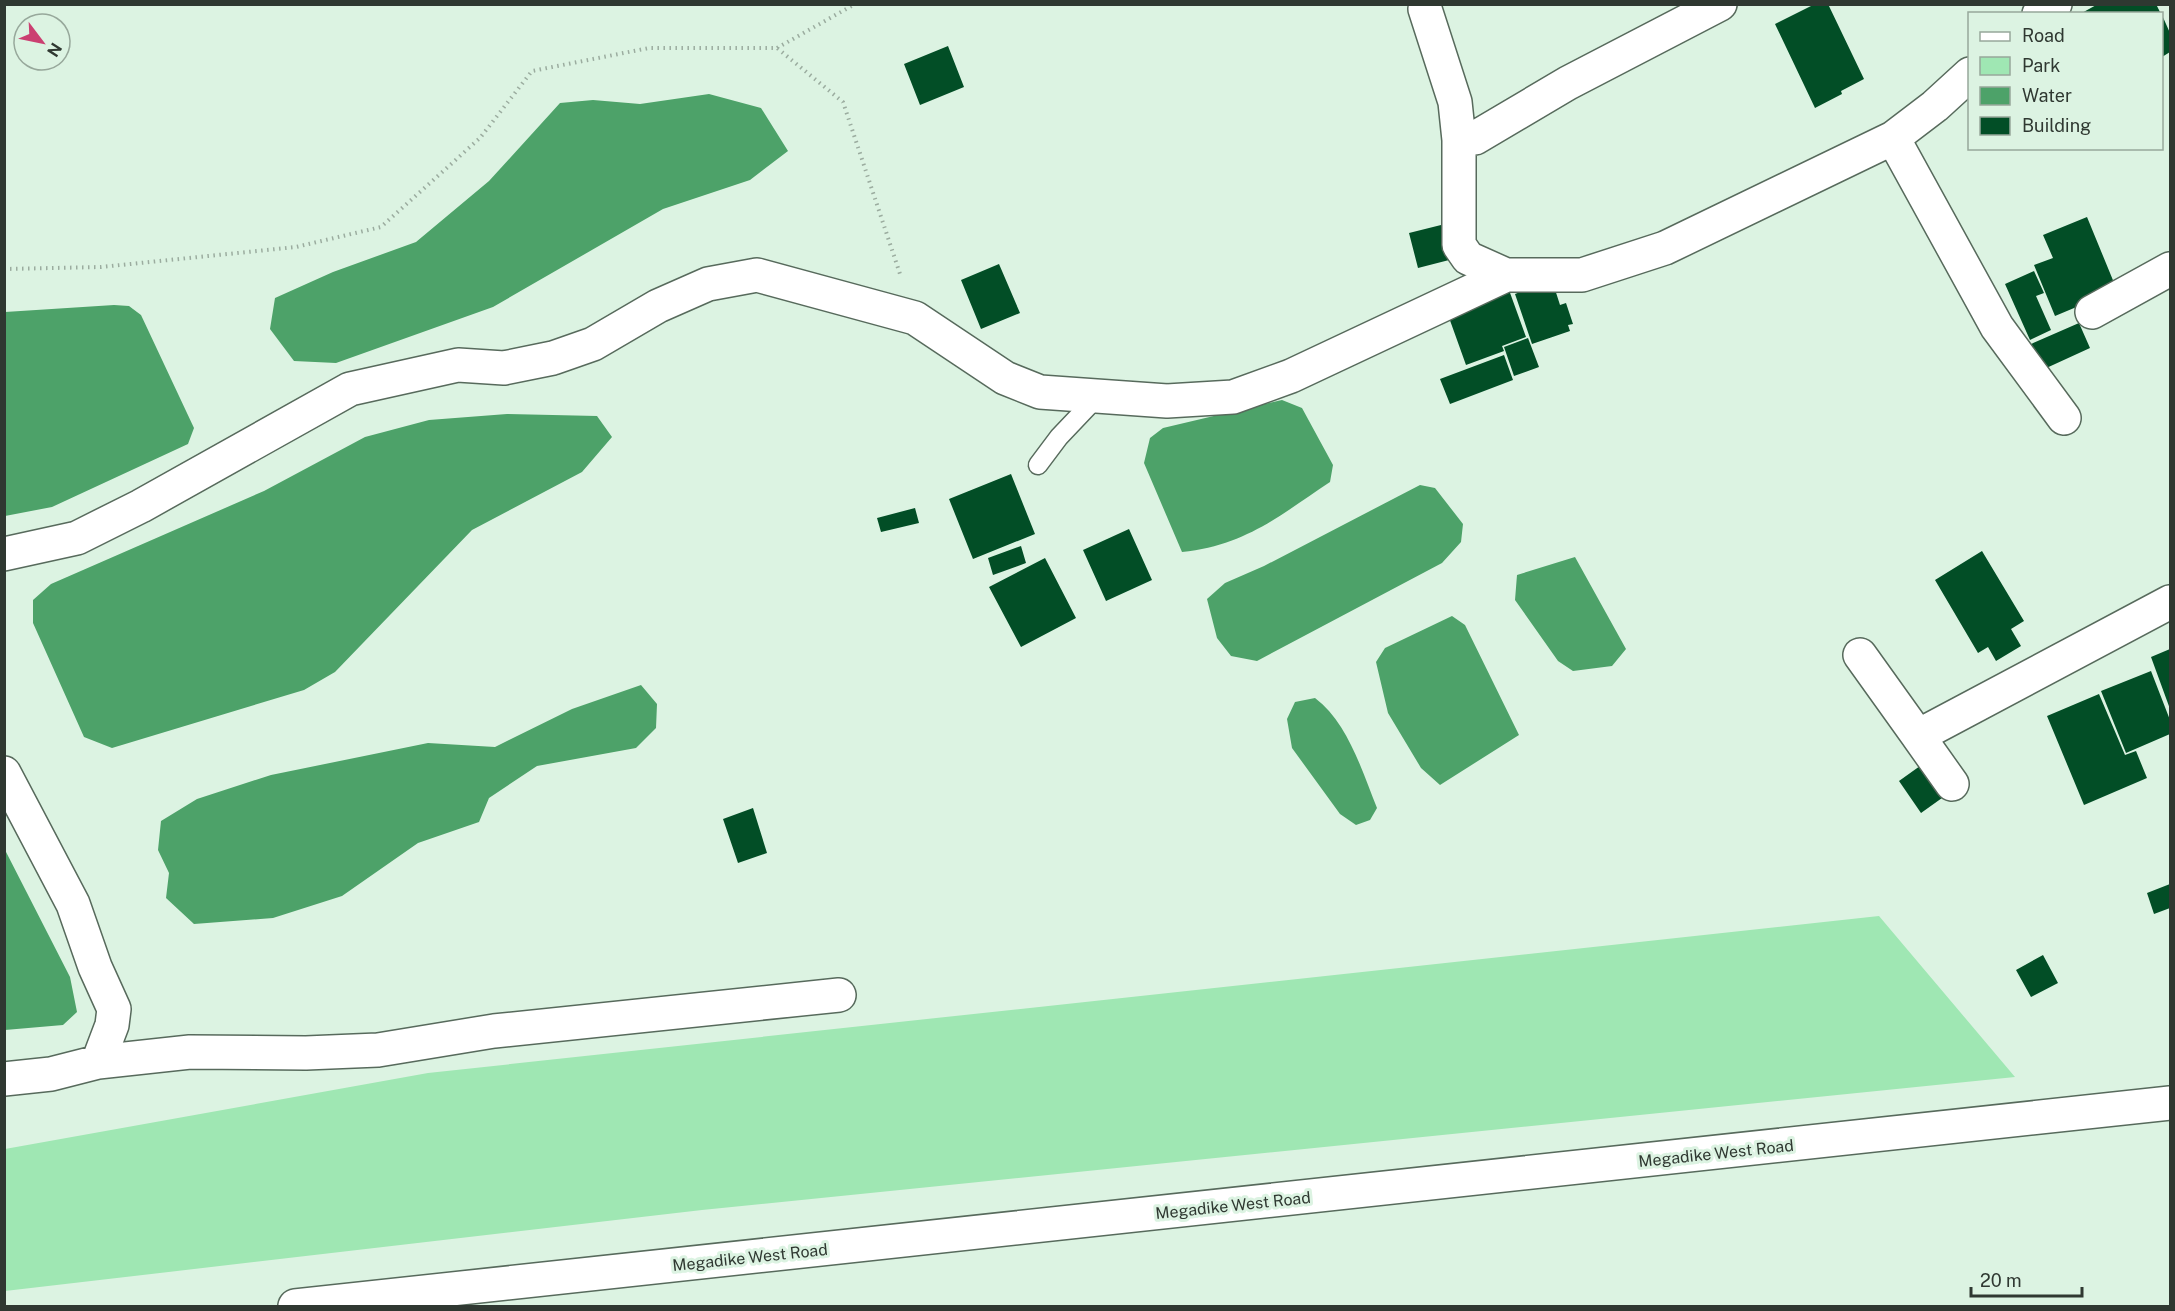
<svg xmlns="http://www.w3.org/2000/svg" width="2175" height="1311" viewBox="0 0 2175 1311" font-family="'Public Sans',sans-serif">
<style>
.green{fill:#9fe7b3}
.water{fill:#4da269}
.building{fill:#024e26}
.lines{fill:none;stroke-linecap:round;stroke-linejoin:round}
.lane-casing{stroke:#576a5c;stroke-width:21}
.street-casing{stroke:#576a5c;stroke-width:36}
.secondary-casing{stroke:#576a5c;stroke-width:36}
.path{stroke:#9bac9f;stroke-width:4;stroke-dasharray:1.5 4.5;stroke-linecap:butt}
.lane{stroke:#fff;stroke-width:18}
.street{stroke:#fff;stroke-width:33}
.secondary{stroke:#fff;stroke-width:33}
.labels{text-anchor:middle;stroke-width:6;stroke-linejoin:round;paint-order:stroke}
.street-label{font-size:16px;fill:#2f3831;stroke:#dcf3e2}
</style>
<rect width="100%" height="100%" fill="#dcf3e2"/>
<!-- green -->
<path class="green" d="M1879,916l136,161 -1313,133 -697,81v-142l423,-76z"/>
<!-- water -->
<path class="water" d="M709,94l52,14 27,43 -38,29 -87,29 -170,98 -157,56 -42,-2 -24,-32 5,-31 58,-26 83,-30 73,-61 71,-78 33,-3 47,4z
M114,305l15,1 12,9 53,113 -6,16 -136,63 -47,9v-204z
M1282,400l20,8 31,57 -3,17c-51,34 -84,63 -148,70l-38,-89 6,-25 13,-10z
M507,414l90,2 15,21 -30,35 -110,58 -137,142 -31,18 -192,58 -28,-11 -51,-114v-23l18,-16 213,-93 101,-54 64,-17z
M1420,485l15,3 28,36 -2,18 -19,21 -185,98 -26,-5 -14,-18 -10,-39 18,-16 39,-17z
M1575,557l51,92 -14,17 -39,5 -15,-10 -43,-61 2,-25z
M1452,616l13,9 54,110 -79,50 -19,-17 -33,-55 -12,-51 9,-14z
M641,685l16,19 -1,24 -20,20 -99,18 -48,32 -10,24 -61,21 -76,53 -69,22 -79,6 -28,-26 3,-25 -11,-23 3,-29 36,-22 74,-24 157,-32 67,4 77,-38z
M1315,698c33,25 47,73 62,110l-7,12 -14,5 -16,-11 -48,-66 -5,-29 8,-17z
M4,848l66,129 7,35 -14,13 -58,5z"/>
<!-- building -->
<path class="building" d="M1815,4h13l36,75 -23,12 1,3 -27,14 -40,-84z
M2098,4h58l5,10h-81z
M2162,15l8,18v19l-8,5z
M948,46l16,41 -44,18 -16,-41z
M2087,217l30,73 -62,26 -21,-51 19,-7 -10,-23z
M1445,224l8,35 -35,9 -9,-35z
M999,264l21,49 -39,16 -20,-49z
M2034,271l10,22 -8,3 15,34 -21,10 -25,-56z
M1552,280l8,25 6,-2 7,21 -5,1 2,6 -38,13 -17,-50z
M1509,290l17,47 -24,9 2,5 -38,14 -19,-53z
M2079,323l11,25 -48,22 -11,-26z
M1528,338l11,29 -25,9 -10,-29z
M1504,355l9,25 -63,24 -10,-25z
M1011,474l24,60 -62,25 -24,-60z
M915,508l4,15 -38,9 -4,-14z
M1129,529l23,51 -46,21 -23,-51z
M1021,546l5,17 -33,12 -5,-17z
M1982,551l42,70 -13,8 10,17 -25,15 -8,-14 -10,6 -43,-73z
M1045,558l31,60 -55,29 -32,-60z
M2170,649v60l-19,-52z
M2151,671l19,49v14l-44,19 -25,-62z
M2099,694l26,61 11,-4 11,27 -63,27 -37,-89z
M1927,761l22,32 -28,20 -22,-32z
M753,808l14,45 -29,10 -15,-44z
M2170,884v24l-16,6 -7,-21z
M2043,955l15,28 -27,14 -15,-27z"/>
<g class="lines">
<defs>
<path id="lane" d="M1038,465l21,-28 38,-40"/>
<path id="street" d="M1425,9l30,93 4,38v105l9,13 38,17h76l83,-27 228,-110 42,-32 35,-32
M2039,14l16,-10
M1893,138l104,189 67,91
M1459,140l16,-2 93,-55 152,-79
M2092,312l78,-43
M4,554l73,-16 64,-32 209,-117 108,-24 46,3 49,-10 40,-14 65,-38 50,-22 49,-9 158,43 90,60 35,14 127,9 66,-4 58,-21 215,-101
M1860,655l58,81 252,-134
M1918,736l34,48
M4,773l69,131 22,63 19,42 -2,16 -14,37
M4,1079l47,-5 47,-12 92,-10 116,1 72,-3 116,-19 345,-36"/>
<path id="secondary" d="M295,1306l1875,-203"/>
</defs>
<!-- lane casing -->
<use href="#lane" class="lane-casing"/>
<!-- street casing -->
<use href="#street" class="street-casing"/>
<!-- secondary casing -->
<use href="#secondary" class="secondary-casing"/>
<!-- path -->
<path class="path" d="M777,48l78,-44
M4,269l97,-2 195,-20 85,-20 99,-89 52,-67 117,-23h128l66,54 58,175"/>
<!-- lane -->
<use href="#lane" class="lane"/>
<!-- street -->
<use href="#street" class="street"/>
<!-- secondary -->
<use href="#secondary" class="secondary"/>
</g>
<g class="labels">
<!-- street labels -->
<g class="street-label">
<text transform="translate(1716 1153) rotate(-6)" y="6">Megadike West Road</text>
<text transform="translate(1233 1205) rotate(-6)" y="6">Megadike West Road</text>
<text transform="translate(750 1257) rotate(-6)" y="6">Megadike West Road</text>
</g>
</g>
<!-- border -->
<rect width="2175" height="1311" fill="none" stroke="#2f3831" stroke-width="12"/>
<!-- legend -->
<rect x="1968" y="12" width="195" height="138" fill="#dcf3e2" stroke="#97a89b" stroke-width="1.5"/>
<rect x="1980" y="32" width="30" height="9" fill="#ffffff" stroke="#97a89b" stroke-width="1.5"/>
<text x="2022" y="42" font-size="18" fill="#2f3831">Road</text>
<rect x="1980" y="57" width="30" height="18" fill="#9fe7b3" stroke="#97a89b" stroke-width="1.5"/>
<text x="2022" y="72" font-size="18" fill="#2f3831">Park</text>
<rect x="1980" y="87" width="30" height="18" fill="#4da269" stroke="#97a89b" stroke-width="1.5"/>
<text x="2022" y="102" font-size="18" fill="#2f3831">Water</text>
<rect x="1980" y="117" width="30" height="18" fill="#024e26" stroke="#97a89b" stroke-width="1.5"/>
<text x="2022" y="132" font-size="18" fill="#2f3831">Building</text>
<!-- north arrow -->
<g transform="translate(42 42) rotate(122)"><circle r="28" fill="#dcf3e2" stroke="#97a89b" stroke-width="1.5"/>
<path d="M0-4.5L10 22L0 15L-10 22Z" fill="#cb3f71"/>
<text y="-9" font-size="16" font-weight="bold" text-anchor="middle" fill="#2f3831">N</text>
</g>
<!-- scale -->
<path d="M1971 1287v9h111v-9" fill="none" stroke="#2f3831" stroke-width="3"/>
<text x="1980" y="1287" font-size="18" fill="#2f3831" stroke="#dcf3e2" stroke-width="4.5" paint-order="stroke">20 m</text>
</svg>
